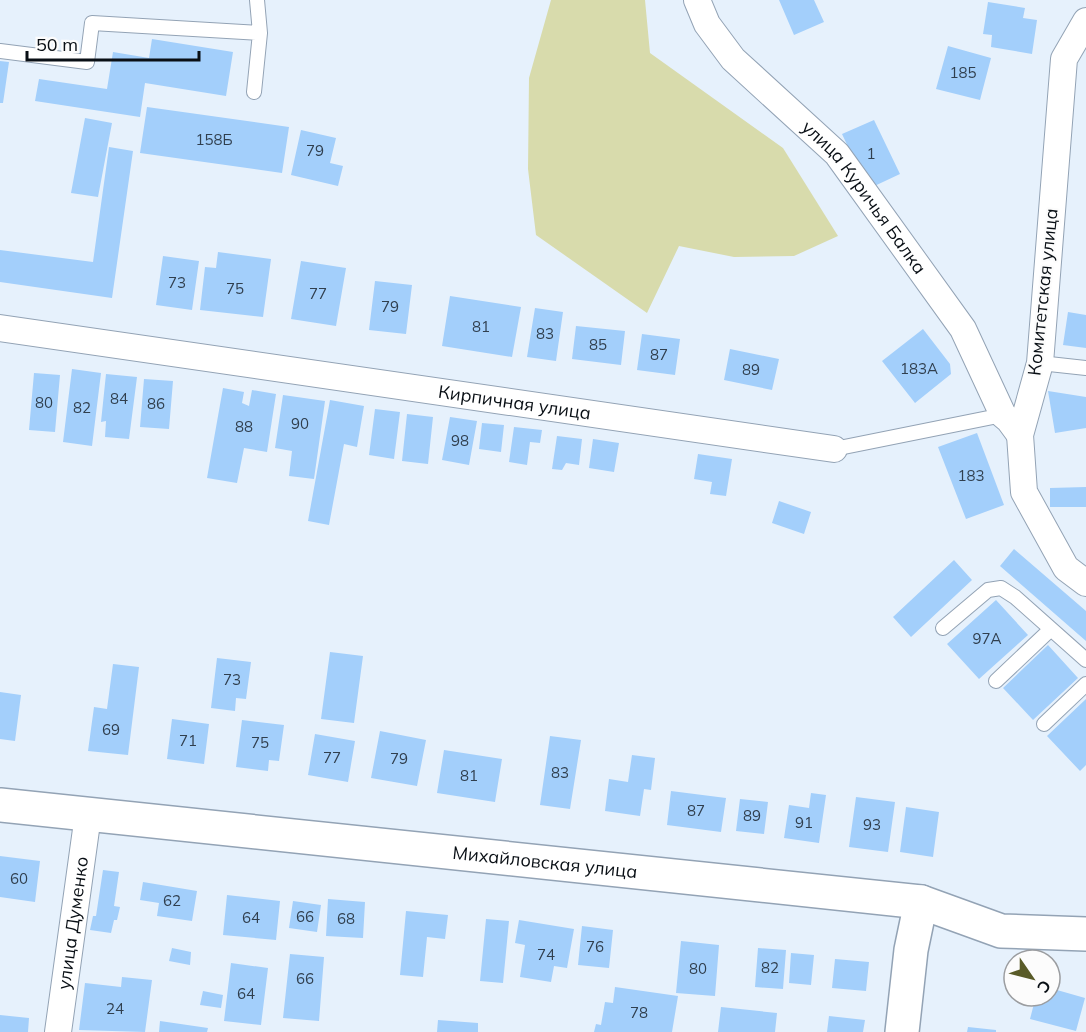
<svg xmlns="http://www.w3.org/2000/svg" width="1086" height="1032" viewBox="0 0 1086 1032" font-family="Mulish,sans-serif">
<style>
.green{fill:#d8dbac}
.building{fill:#a3cffb}
.lines{fill:none;stroke-linecap:round;stroke-linejoin:round}
.service-casing{stroke:#93a3b5;stroke-width:16}
.minor-casing{stroke:#93a3b5;stroke-width:28}
.tertiary-casing{stroke:#93a3b5;stroke-width:36}
.secondary-casing{stroke:#93a3b5;stroke-width:36}
.service{stroke:#fff;stroke-width:14}
.minor{stroke:#fff;stroke-width:26}
.tertiary{stroke:#fff;stroke-width:33}
.secondary{stroke:#fff;stroke-width:33}
.labels{text-anchor:middle;stroke-width:4.5;stroke-linejoin:round;paint-order:stroke}
.number-label{font-size:15px;fill:#303f4e}
.street-label{font-size:18px;fill:#090f15;stroke:#fcfcfc}
</style>
<rect width="100%" height="100%" fill="#e6f1fc"/>
<!-- green -->
<path class="green" d="M551,0h94l5,53 133,95 55,88 -44,20 -60,1 -55,-11 -32,67 -111,-78 -8,-66 1,-91z"/>
<!-- building -->
<path class="building" d="M779,0h35l10,22 -30,13z
M988,2l37,6 -2,10 14,2 -5,34 -41,-7 1,-12 -9,-1z
M152,39l81,13 -7,44 -81,-13 -5,34 -105,-16 4,-22 68,10 6,-37 36,6z
M948,46l43,12 -11,42 -44,-11z
M0,61l9,1 -6,41h-3z
M147,107l142,20 -7,46 -142,-20z
M85,118l27,5 -14,74 -27,-4z
M874,120l26,54 -32,15 -26,-55z
M301,130l35,8 -6,25 13,3 -5,20 -47,-11z
M109,147l24,4 -21,147 -112,-16v-32l93,12z
M218,252l53,7 -8,58 -63,-7 5,-43 11,1z
M163,256l36,5 -7,49 -36,-5z
M301,261l45,7 -10,58 -45,-7z
M375,281l37,4 -6,49 -37,-4z
M450,296l71,11 -9,50 -70,-11z
M535,308l28,4 -7,49 -29,-4z
M1068,312l18,3v33l-23,-3z
M576,326l49,5 -4,34 -49,-6z
M923,329l27,35 1,10 -36,29 -33,-42z
M642,334l38,5 -5,36 -38,-5z
M730,349l49,10 -7,31 -48,-10z
M72,369l29,4 -9,73 -29,-4z
M34,373l26,2 -5,57 -26,-2z
M106,374l31,3 -8,62 -24,-2 1,-16 -5,1z
M144,379l29,2 -4,48 -29,-2z
M223,388l21,4 -2,11 7,3 3,-16 24,4 -9,58 -23,-4 -7,35 -30,-5z
M1048,391l38,6v31l-31,5z
M283,395l42,6 -11,78 -25,-3 3,-25 -17,-3z
M330,400l34,6 -7,41 -13,-3 -15,81 -21,-4z
M375,409l25,3 -6,47 -25,-4z
M407,414l26,3 -5,47 -26,-3z
M450,417l27,4 -8,44 -27,-5z
M482,423l22,2 -3,27 -22,-3z
M514,427l28,3 -2,13 -10,-1 -3,23 -18,-3z
M977,433l27,72 -38,14 -28,-72z
M557,436l25,3 -3,26 -13,-2 -4,7 -10,-1z
M593,439l26,4 -5,29 -25,-4z
M698,454l34,5 -6,37 -16,-2 2,-12 -18,-3z
M1086,487v20h-36v-19z
M779,501l32,11 -7,22 -32,-11z
M1014,549l72,62v30l-86,-75z
M954,560l18,20 -61,57 -18,-20z
M996,600l32,35 -49,44 -32,-35z
M1048,645l30,33 -45,42 -30,-32z
M330,652l33,4 -9,67 -33,-4z
M217,658l34,4 -5,37 -10,-1 -1,13 -24,-3z
M113,664l26,3 -11,88 -40,-4 6,-44 13,2z
M0,692l21,3 -6,46 -15,-2z
M1086,699v66l-6,6 -33,-35z
M172,719l37,5 -5,40 -37,-5z
M242,720l42,5 -5,36 -10,-1 -1,11 -32,-4z
M380,731l46,9 -9,46 -46,-8z
M315,734l40,7 -7,41 -40,-7z
M550,736l31,4 -11,69 -30,-4z
M444,750l58,9 -7,43 -58,-9z
M632,755l23,3 -4,32 -7,-1 -4,27 -35,-5 4,-32 19,3z
M671,791l55,7 -5,34 -54,-7z
M811,793l15,2 -7,48 -35,-5 5,-33 20,3z
M856,797l39,5 -7,50 -39,-5z
M740,799l28,3 -4,32 -28,-3z
M906,807l33,5 -6,45 -33,-5z
M0,856l40,5 -5,41 -35,-5z
M103,870l16,2 -5,34 6,1 -3,13h-3l-3,13 -21,-3 3,-14h3z
M143,882l54,9 -5,30 -35,-5 2,-13 -19,-3z
M227,895l53,6 -4,39 -53,-5z
M328,899l37,3 -2,36 -37,-2z
M293,901l28,4 -4,27 -28,-4z
M406,911l42,4 -3,24 -18,-2 -4,40 -23,-2z
M486,919l23,2 -6,62 -23,-2z
M519,920l55,9 -7,39 -13,-2 -3,16 -31,-5 5,-32 -10,-2z
M582,926l31,4 -4,38 -31,-3z
M681,941l38,4 -4,51 -39,-3z
M172,948l19,4 -1,13 -21,-4z
M758,948l28,2 -3,39 -28,-2z
M791,953l23,2 -3,30 -22,-2z
M290,954l34,3 -5,64 -36,-3z
M835,959l34,3 -3,29 -34,-3z
M231,963l37,5 -7,57 -37,-4z
M122,977l30,3 -7,52 -66,-2 6,-47 36,4z
M615,987l63,9 -6,36h-78l2,-8 5,1 4,-23 8,1z
M1050,988l35,10 -9,33 -46,-12 6,-23h14z
M203,991l20,4 -2,13 -21,-3z
M721,1007l56,6 -2,19h-57z
M0,1015l29,3 -1,14h-28z
M829,1016l36,4 -2,12h-36z
M438,1020l40,3v9h-41z
M160,1021l48,7 -1,4h-48z
M968,1027l28,3v2h-29z"/>
<g class="lines">
<defs>
<path id="service" d="M0,51l87,11 5,-39 168,10 -3,-33
M254,92l6,-59
M1040,363l46,5
M834,449l169,-34
M943,628l45,-38 13,-2 14,9 71,63
M996,681l55,-52
M1044,724l42,-40"/>
<g id="minor">
<path id="s1" d="M697,0l10,24 26,35 104,95 126,175 40,86 6,5 11,15"/>
<path d="M1086,21l-22,38 -24,304 -20,72 4,57 42,76 20,15"/>
<path id="s2" d="M0,328l834,121"/>
<path id="s3" d="M58,1032l30,-217"/>
</g>
<path id="tertiary" d="M902,1032l9,-82 10,-48"/>
<g id="secondary">
<path id="s4" d="M0,805l921,97 80,29 85,3"/>
</g>
</defs>
<!-- service casing -->
<use href="#service" class="service-casing"/>
<!-- minor casing -->
<use href="#minor" class="minor-casing"/>
<!-- tertiary casing -->
<use href="#tertiary" class="tertiary-casing"/>
<!-- secondary casing -->
<use href="#secondary" class="secondary-casing"/>
<!-- service -->
<use href="#service" class="service"/>
<!-- minor -->
<use href="#minor" class="minor"/>
<!-- tertiary -->
<use href="#tertiary" class="tertiary"/>
<!-- secondary -->
<use href="#secondary" class="secondary"/>
</g>
<g class="labels">
<!-- number labels -->
<g class="number-label">
<text x="963" y="78">185</text>
<text x="214" y="145">158Б</text>
<text x="315" y="156">79</text>
<text x="871" y="159">1</text>
<text x="177" y="288">73</text>
<text x="235" y="294">75</text>
<text x="318" y="299">77</text>
<text x="390" y="312">79</text>
<text x="481" y="332">81</text>
<text x="545" y="339">83</text>
<text x="598" y="350">85</text>
<text x="659" y="360">87</text>
<text x="919" y="374">183А</text>
<text x="751" y="375">89</text>
<text x="119" y="404">84</text>
<text x="44" y="408">80</text>
<text x="156" y="409">86</text>
<text x="82" y="413">82</text>
<text x="300" y="429">90</text>
<text x="244" y="432">88</text>
<text x="460" y="446">98</text>
<text x="971" y="481">183</text>
<text x="987" y="644">97А</text>
<text x="232" y="685">73</text>
<text x="111" y="735">69</text>
<text x="188" y="746">71</text>
<text x="260" y="748">75</text>
<text x="332" y="763">77</text>
<text x="399" y="764">79</text>
<text x="560" y="778">83</text>
<text x="469" y="781">81</text>
<text x="696" y="816">87</text>
<text x="752" y="821">89</text>
<text x="804" y="828">91</text>
<text x="872" y="830">93</text>
<text x="19" y="884">60</text>
<text x="172" y="906">62</text>
<text x="305" y="922">66</text>
<text x="251" y="923">64</text>
<text x="346" y="924">68</text>
<text x="595" y="952">76</text>
<text x="546" y="960">74</text>
<text x="770" y="973">82</text>
<text x="698" y="974">80</text>
<text x="305" y="984">66</text>
<text x="246" y="999">64</text>
<text x="115" y="1014">24</text>
<text x="639" y="1018">78</text>
</g>
<!-- street labels -->
<g class="street-label">
<text dy="6" stroke="none"><textPath href="#s1" startOffset="261">улица Куричья Балка</textPath></text>
<text transform="translate(1043 292) rotate(-84)" y="6">Комитетская улица</text>
<text dy="6" stroke="none"><textPath href="#s2" startOffset="520">Кирпичная улица</textPath></text>
<text dy="6" stroke="none"><textPath href="#s4" startOffset="548">Михайловская улица</textPath></text>
<text dy="6" stroke="none"><textPath href="#s3" startOffset="110">улица Думенко</textPath></text>
</g>
</g>
<!-- north arrow -->
<g transform="translate(1032 978) rotate(125)"><circle r="28" fill="#fcfcfc" stroke="#9b9da0" stroke-width="1.5"/>
<path d="M0-4.5L10 22L0 15L-10 22Z" fill="#595b28"/>
<text y="-9" font-size="16" font-weight="bold" text-anchor="middle" fill="#090f15">С</text>
</g>
<!-- scale -->
<path d="M27 51v9h172v-9" fill="none" stroke="#090f15" stroke-width="3"/>
<text x="36" y="51" font-size="18" fill="#090f15" stroke="#fcfcfc" stroke-width="4.5" paint-order="stroke">50 m</text>
</svg>
